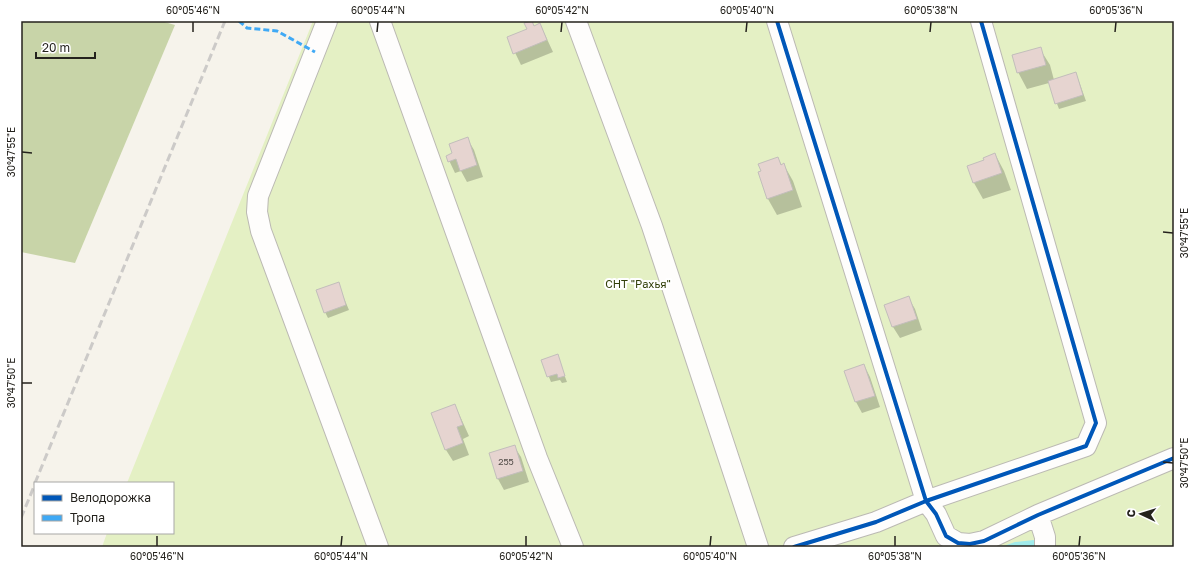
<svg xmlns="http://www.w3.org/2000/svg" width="1195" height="568" viewBox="0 0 1195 568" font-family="'Golos Text',sans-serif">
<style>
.green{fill:#e4f0c4}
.forest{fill:#c8d4a8}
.water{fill:#a0ebeb}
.shadow{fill:#0003}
.building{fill:#e6d4d0;stroke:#c2bebb}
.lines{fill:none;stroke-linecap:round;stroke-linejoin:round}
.street-casing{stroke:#bbb9b3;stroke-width:22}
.street{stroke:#fefdfc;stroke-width:20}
.rail{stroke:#cccac8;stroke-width:3;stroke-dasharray:8 4;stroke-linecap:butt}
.quiet{stroke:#3fa9f5;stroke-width:3;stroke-dasharray:6 3;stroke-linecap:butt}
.cycleway-casing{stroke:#fff;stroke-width:6}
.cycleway{stroke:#0057b8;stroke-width:4}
.ticks{fill:none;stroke:#24221d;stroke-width:1.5}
.labels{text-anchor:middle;stroke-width:4;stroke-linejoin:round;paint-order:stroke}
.number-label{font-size:9px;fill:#544e4a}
.park-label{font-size:11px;fill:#313f08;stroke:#fff}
.neatline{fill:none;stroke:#24221d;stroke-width:1.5}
.ticks-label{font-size:10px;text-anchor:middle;fill:#24221d}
</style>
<rect width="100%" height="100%" fill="#f6f3eb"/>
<!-- green -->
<path class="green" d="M313,21h861v526h-1072l5,-14h66v-50h-46z"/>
<!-- forest -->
<path class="forest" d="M21,21h140l14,4 -100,238 -54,-11z"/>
<!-- water -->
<path class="water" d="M1034,540l4,7h-37l14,-5z"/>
<!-- shadow -->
<path class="shadow" d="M540,24l13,28 -32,13 -13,-27z
M1040,49l10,16 4,15 22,-7 10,28 -27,8 -10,-26 -22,6 -9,-17z
M467,138l7,12 9,27 -16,5 -6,-11 -6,2 -8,-17 6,-2z
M995,154l9,17 7,19 -28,9 -9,-16 11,-22z
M777,158l5,7h2l9,16 9,26 -25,8 -9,-16z
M338,284l11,26 -21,8 -3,-6z
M908,297l7,12 7,21 -22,8 -7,-11 -7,-22z
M557,356l10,26 -5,1 -2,-3 -9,2 -9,-22z
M864,365l6,12 10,30 -18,6 -6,-11 -11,-31z
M455,405l14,31 -6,3 6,16 -16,6 -7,-11 -14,-36z
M514,446l7,11 8,25 -25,8 -6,-11 -8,-26z"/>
<!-- building -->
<path class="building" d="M532,21l2,5 6,-3 7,17 -34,14 -6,-17 20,-8 -3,-6z
M1041,47l5,18 -29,8 -5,-18z
M1076,72l7,23 -28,9 -7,-23z
M468,137l9,28 -17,6 -4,-12 -8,3 -2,-6 6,-3 -3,-9z
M995,153l7,20 -29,10 -6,-17 17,-6 -1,-2z
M778,157l3,8 3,-2 9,27 -26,9 -9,-27 3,-1 -3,-7z
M339,282l7,23 -22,8 -8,-23z
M909,296l8,23 -25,8 -8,-22z
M558,354l7,22 -7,2 -1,-4 -10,3 -6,-17z
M864,364l11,32 -20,6 -11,-31z
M455,404l8,21 -6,2 6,16 -18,7 -14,-37z
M515,445l8,26 -26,8 -8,-26z"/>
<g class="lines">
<defs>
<path id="street" d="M327,21l-69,175 -1,16 4,19 117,316
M380,21l157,437 36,89
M576,21l76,205 106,321
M777,21l149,480 10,13 10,22 12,7 12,1 14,-3 54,-26 136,-57
M1038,515l7,22v10
M794,547l82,-25 50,-21 160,-55 10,-23 -115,-402"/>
</defs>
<!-- street casing -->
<use href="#street" class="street-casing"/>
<!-- street -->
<use href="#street" class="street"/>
<!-- rail -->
<path class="rail" d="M35,483l190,-462
M21,518l14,-34"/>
<!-- quiet -->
<path class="quiet" d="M239,21l8,7 30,3 38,21"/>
<defs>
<path id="cycleway" d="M777,21l149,480 10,13 10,22 12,7 12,1 14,-3 54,-26 136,-57
M794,547l82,-25 50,-21 160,-55 10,-23 -115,-402"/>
</defs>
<!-- cycleway casing -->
<use href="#cycleway" class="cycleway-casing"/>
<!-- cycleway -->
<use href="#cycleway" class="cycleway"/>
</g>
<!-- ticks -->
<path class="ticks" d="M193,32v-10M377,32l1,-10M561,32l1,-10M746,32l1,-10M930,32l1,-10M1115,32l1,-10M22,152l10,1M1163,232l10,1M22,383h10M1163,462l10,1M157,546v-10M341,546l1,-10M526,546v-10M710,546l1,-10M895,546v-10M1079,546l1,-10"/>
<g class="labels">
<!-- number labels -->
<g class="number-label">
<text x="506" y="465">255</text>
</g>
<!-- park labels -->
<g class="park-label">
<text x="638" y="288">СНТ "Рахья"</text>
</g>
</g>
<!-- border -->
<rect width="1195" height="568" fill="none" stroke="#ffffff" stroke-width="44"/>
<!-- legend -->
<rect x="34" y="482" width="140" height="52" fill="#ffffff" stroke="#a7a7a5"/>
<rect x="42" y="495" width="20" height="6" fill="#0057b8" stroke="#a7a7a5"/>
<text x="70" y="502" font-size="12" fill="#24221d">Велодорожка</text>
<rect x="42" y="515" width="20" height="6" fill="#3fa9f5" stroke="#a7a7a5"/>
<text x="70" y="522" font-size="12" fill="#24221d">Тропа</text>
<!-- north arrow -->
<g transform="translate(1141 514) rotate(274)" stroke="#ffffff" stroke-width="3" paint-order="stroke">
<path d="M0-3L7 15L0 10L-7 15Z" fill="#24221d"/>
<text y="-6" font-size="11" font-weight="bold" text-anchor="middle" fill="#24221d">С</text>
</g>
<!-- scale -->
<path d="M36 52v6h59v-6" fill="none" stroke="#24221d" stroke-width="2"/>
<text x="42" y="52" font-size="12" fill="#24221d" stroke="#ffffff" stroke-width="3" paint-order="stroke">20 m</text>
<rect x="22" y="22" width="1151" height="524" class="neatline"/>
<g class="ticks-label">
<text x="193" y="14">60°05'46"N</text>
<text x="378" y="14">60°05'44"N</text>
<text x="562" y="14">60°05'42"N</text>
<text x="747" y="14">60°05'40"N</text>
<text x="931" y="14">60°05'38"N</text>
<text x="1116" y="14">60°05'36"N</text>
<text transform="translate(11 152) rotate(-90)" y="4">30°47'55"E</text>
<text transform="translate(1184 233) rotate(-90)" y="4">30°47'55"E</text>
<text transform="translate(11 383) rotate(-90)" y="4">30°47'50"E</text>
<text transform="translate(1184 463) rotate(-90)" y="4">30°47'50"E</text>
<text x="157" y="560">60°05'46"N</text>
<text x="341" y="560">60°05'44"N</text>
<text x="526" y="560">60°05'42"N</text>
<text x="710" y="560">60°05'40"N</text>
<text x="895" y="560">60°05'38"N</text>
<text x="1079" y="560">60°05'36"N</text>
</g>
</svg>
